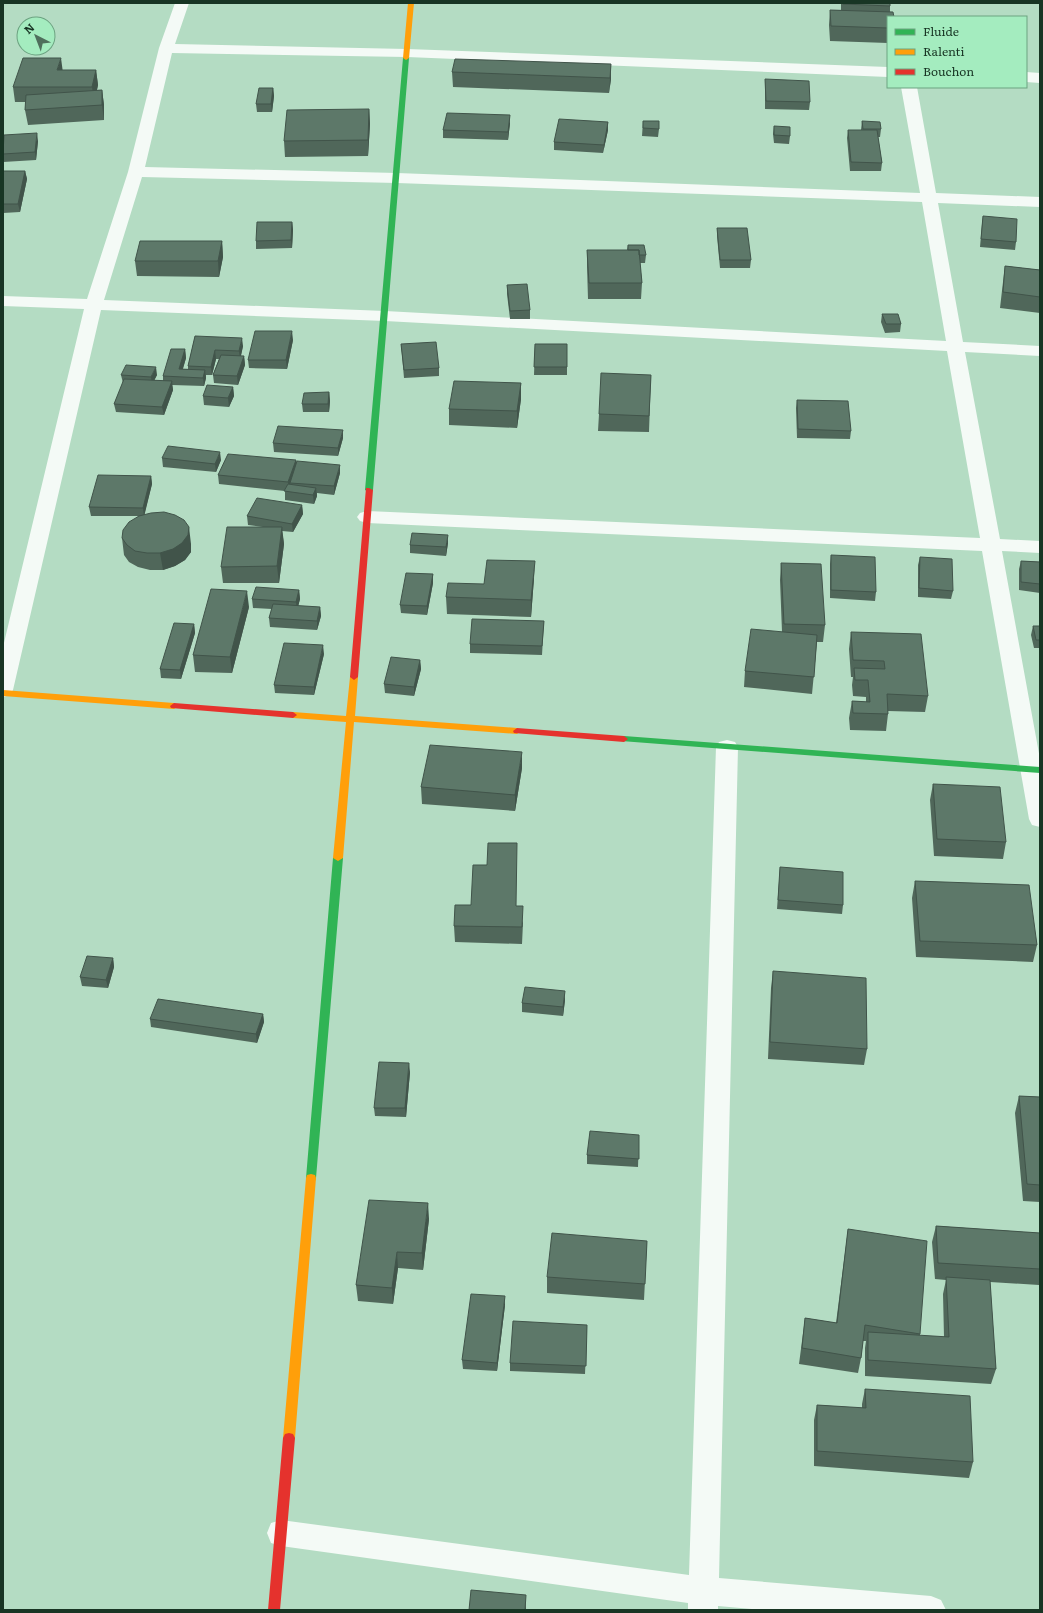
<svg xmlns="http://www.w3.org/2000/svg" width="1043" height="1613" viewBox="0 0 1043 1613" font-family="Literata,serif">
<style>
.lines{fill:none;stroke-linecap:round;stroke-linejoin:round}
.street{fill:#f4faf6;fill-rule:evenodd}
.fast{fill:#30b455;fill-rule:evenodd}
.slow{fill:#ff9f0a;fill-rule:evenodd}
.jam{fill:#e5322d;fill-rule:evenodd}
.wall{fill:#50675a}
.shaded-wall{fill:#41544a}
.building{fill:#5d7869;stroke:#41544a}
</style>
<rect width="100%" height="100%" fill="#b4dcc3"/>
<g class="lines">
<!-- street -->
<path class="street" d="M175,3h14l-14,41 232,5 481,18v10l-481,-20 -235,-4 -27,114 252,6 523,20 -19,-106h16l19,106 104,4v10l-102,-4 25,139 77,4v10l-75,-4 35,187 40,2v12l-38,-2 38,208v68l-8,-2 -3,-6 -47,-268 -615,-28 -7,-2 -3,-4 3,-4 7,-2 613,27 -33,-187 -562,-30 -284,-11 -88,380 -3,5 -7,2v-50l81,-338 -81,-3v-10l84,3 41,-127 31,-124zM142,177l255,6 525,19 24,139 -561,-30 -281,-11z
M1026,72l14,1v10l-14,-1z
M727,740l8,2 3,5 -19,831 212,18 10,4 5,10h-183l-45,-4v4h-30v-7l-407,-57 -10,-3 -4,-10 4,-10 10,-3 408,55 27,-828 3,-5z"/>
<!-- fast -->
<path class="fast" d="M406,56l3,2 -36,432 -4,2 -4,-2 38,-432z
M624,736l416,31v6l-419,-32 -1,-2 1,-2z
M338,855l5,3 -27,320 -1,3 -4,1 -4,-1 -1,-3 27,-320z"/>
<!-- slow -->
<path class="slow" d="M408,3h6l-5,55 -3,2 -3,-2z
M354,674l4,3 -3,39 162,12 4,3 -4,3 -163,-12 -11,136 -5,3 -5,-3 13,-136 -53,-4 -4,-3 4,-3 53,4 4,-39z
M3,690l171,13 4,3 -4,3 -171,-13z
M311,1174l4,1 1,3 -21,260 -2,4 -4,1 -4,-1 -2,-4 23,-260 1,-3z"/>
<!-- jam -->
<path class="jam" d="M366,488h3l4,2 -15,187 -4,3 -4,-3z
M174,703l119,9 4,3 -4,3 -122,-10 -1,-2z
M517,728l107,8 4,3 -4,3 -110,-9 -1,-2z
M289,1433l4,1 2,4 -15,172h-12l15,-172 2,-4z"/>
</g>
<!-- wall -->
<path class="wall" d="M841,3h49v9l-2,5v26l-58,-2 -1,-16 1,-15h11z
M611,64v15l-2,14 -156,-6 -1,-15z
M63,70h33l2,15 -1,5h5l2,15v15l-76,5 -3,-15 1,-8h-11l-2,-15z
M765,79l45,23 -1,8 -44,-1z
M273,88l1,8 -2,16h-15l-1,-8z
M369,109l1,15 -2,32 -83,1 -1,-16z
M643,121l16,8 -1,8 -16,-1z
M862,121l19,8 -1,8h-2l4,26 -1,8h-31l-3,-33 1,-8h13z
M608,122v8l-5,23 -49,-3v-8z
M510,123l-2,17 -65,-2v-8z
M774,126l16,10 -1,8 -15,-1 -1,-9z
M3,140l35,1 -2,19 -33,2z
M3,171h22l2,8 -7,33 -17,1z
M983,216l33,26 -1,8 -35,-3 2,-23z
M292,222l1,8 -1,18 -36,1v-8z
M717,228l34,32 -1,8h-30l-3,-32z
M222,241l1,16 -4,20 -82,-1 -2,-15z
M628,245l18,10 -1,8h-5l2,20 -1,16h-53l-1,-33v-16h40z
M1005,266l35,4v43l-40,-5 3,-26z
M507,285l23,25v9h-20l-3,-25z
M882,314l19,10 -1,8 -15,1 -4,-11z
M195,336l48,10 -2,10h3l1,9 -7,20 -24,-2 -1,-8 6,-16h-3l-4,16h-6v3l-2,8 -32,-1 1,5 -9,25 -48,-3 -2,-8 9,-21 -2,-8h36l-3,5 9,1v-5l22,-27 1,9 -3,11h5v-3z
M293,340l-6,29 -38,-1 -1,-8z
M401,344l38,24v8l-35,2z
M535,344l32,23v8h-33z
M651,375l-2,57 -51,-1 1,-17z
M521,383v16l-4,29 -68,-3v-16z
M233,387l1,9 -5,11 -25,-2 -1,-9z
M329,392l1,9 -1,11h-26l-1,-8z
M797,400l54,31 -1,8 -53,-1 -1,-30z
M343,438l-5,18 -64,-4 -1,-9z
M162,458l59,2 -5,12 -53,-5z
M296,460l1,3 43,10 -6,22 -17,-2v3l-3,8 -29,-4v-9l-66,-7 -1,-9z
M151,476l1,8 -8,31 47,29v8l-6,8 -10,6 -12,4h-13l-12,-3 -9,-5 -5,-7 -2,-17 17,-22h-48l-2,-9z
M302,505l1,9 -10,18 -11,-1 2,13 -5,39h-56l-2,-16 42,-40 -15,-2 -1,-9z
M448,543l-2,13 -36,-3v-8z
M831,555l45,37 -1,9 -45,-3v-34z
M920,557l33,34 -2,8 -33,-2v-32z
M1021,561l19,1v31l-21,-3v-21z
M781,563l44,62 -2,17h-6l-5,52 -68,-7 1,-16 37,-39 -2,-52z
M433,574v9l-6,32 -26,-2 -1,-8z
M534,578l-3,39 -84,-3 -1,-17 38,-13z
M299,590l1,9 -2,7 22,1 1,9 -4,14 -47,-3 -1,-9 3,-9 -19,-1 -1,-9z
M249,607l-17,66 -37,-1 -2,-17z
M544,621l-2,34 -72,-2v-9z
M194,624l1,9 -14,46 -20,-1 -1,-9z
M1033,626h7v22h-6l-3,-13z
M851,632l77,64 -3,16 -37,-1v3l-2,17 -36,-1 -1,-12 3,-17 14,1v-5l-13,-1 -1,-11 1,-8h-2l-2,-28z
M324,654l-10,41 -39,-2 -1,-8z
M420,660l1,9 -7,27 -29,-3 -1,-9z
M522,768l-7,43 -93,-7 -1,-17z
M933,784l73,58 -3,17 -69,-3 -4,-56z
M780,867l63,38 -1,9 -65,-5z
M915,881l122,64 -4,17 -117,-5 -4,-59z
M471,905l45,1 7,17 -1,21 -67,-2 -1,-16z
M113,958l1,9 -6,21 -26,-2 -2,-9z
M773,971l94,78 -3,16 -96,-6 3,-71z
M565,1000l-2,16 -41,-4v-9z
M263,1014l1,8 -7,21 -106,-16 -1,-8z
M410,1072l-4,45 -31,-1 -1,-8z
M1019,1096l21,1v105l-17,-1 -8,-88z
M639,1135l-1,32 -51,-3v-9z
M429,1219l-6,51 -25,-2 -5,36 -35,-3 -2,-16z
M936,1226l104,7v48l-1,4 -49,-3 6,87 -5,15 -126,-8v-28l1,-7h-3l-2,17 -3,15 -59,-9 6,-46 31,5 10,-78 2,-16 72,105v2l24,1 -1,-43 3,-14 -11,-1 -3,-37z
M647,1241l-3,59 -97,-7v-16z
M505,1305l-8,66 -34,-2 -1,-9z
M587,1325l-2,49 -75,-3v-8z
M865,1389l108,73 -4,16 -155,-12v-46l3,-15 45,3v-4z"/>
<!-- shaded-wall -->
<path class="shaded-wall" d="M61,58l2,15 -6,-3z
M611,64v15l-2,14 1,-15z
M96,70l2,15 -4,17 -2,-15z
M273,88l1,8 -2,16 -1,-8z
M102,90l2,15v15l-2,-15z
M369,109l1,15 -2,32v-16z
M510,115v8l-2,17v-8z
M608,122v8l-5,23 1,-8z
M37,133l1,8 -2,19 -1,-8z
M25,171l2,8 -7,33 -2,-8z
M292,222l1,8 -1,18 -1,-8z
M222,241l1,16 -4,20 -1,-16z
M292,331l1,9 -6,29 -1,-9z
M242,338l1,8 -3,13 -1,-8z
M185,349l1,9 -6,19 -1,-8z
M215,350l1,9 -4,16 -1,-8z
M244,356l1,9 -7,20 -1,-9z
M156,367l1,8 -5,10 -1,-8z
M205,370l1,8 -2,8 -1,-8z
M172,381l1,9 -9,25 -2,-8z
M521,383v16l-4,29v-17z
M233,387l1,9 -5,11 -1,-9z
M329,392l1,9 -1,11 -1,-8z
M343,430v8l-5,18v-8z
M220,452l1,8 -5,12 -1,-8z
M296,460l1,9 -7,14v3l-1,5 -1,-9z
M340,465v8l-6,22v-9z
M151,476l1,8 -8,33 -1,-9z
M316,488l1,8 -3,8 -1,-9z
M302,505l1,9 -10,18 -1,-8z
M189,527l2,17v8l-6,8 -10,6 -12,4 -3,-17z
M282,527l2,17 -5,39 -2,-17z
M448,535v8l-2,13v-9z
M535,561l-1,17 -3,39v-17z
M433,574v9l-6,32v-9z
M299,590l1,9 -3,12 -1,-9z
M247,591l2,16 -17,66 -2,-16z
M320,607l1,9 -4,14v-9z
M194,624l1,9 -14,46 -1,-9z
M323,645l1,9 -10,41v-8z
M420,660l1,9 -7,27v-9z
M522,752v16l-7,43v-16z
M113,958l1,9 -6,21 -2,-8z
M565,991v9l-2,16v-9z
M263,1014l1,8 -7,21 -1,-9z
M409,1063l1,9 -4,45 -1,-9z
M428,1203l1,16 -6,51 -1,-17z
M397,1252l1,16 -5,36 -1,-16z
M505,1296v9l-8,66v-8z
M526,1595v15h-1z"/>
<!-- building -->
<path class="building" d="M843,3h47v3l-47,-2z
M830,10l63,2 1,5h-6v11l-57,-2z
M23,58h38l-4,12h39l-4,17h-79z
M455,59l156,5 -1,14 -158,-6z
M765,79l44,2 1,21 -44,-1z
M259,88h14l-2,16h-15z
M102,90v15l-77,5 1,-15z
M369,109l-1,31 -84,1 3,-31z
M447,113l63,2 -2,17 -65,-2z
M559,119l49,3 -4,23 -50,-3z
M643,121h16v8l-16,-1z
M862,121l18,1 1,7h-18z
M774,126l16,1v9l-16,-1z
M848,130h29l5,33 -31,-1z
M37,133l-2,19 -32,2 1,-19z
M3,171h22l-7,33h-15z
M983,216l34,3 -1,23 -35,-3z
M257,222h35l-1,18 -35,1z
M717,228h30l4,32h-31z
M140,241h82l-4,20h-83z
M628,245h16l2,10h-7v-5h-11z
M587,250h52l3,33h-53z
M1005,266l35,4v27l-37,-5z
M527,284l3,26 -20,1 -3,-26z
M882,314h16l3,10h-15z
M255,331h37l-6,29h-38z
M195,336l47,2 -3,13 -24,-1 -4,17 -23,-1z
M436,342l3,26 -35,2 -3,-26z
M535,344h32v23h-33z
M171,349h14l-6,20 26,1 -2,8 -40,-2z
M221,355l23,1 -7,20 -24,-1z
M126,365l30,2 -5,10 -30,-2z
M601,373l50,2 -2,41 -50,-2z
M124,379l48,2 -10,26 -48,-3z
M454,381l67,2 -4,28 -68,-2z
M207,385l26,2 -5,11 -25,-2z
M329,392l-1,12h-26l2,-11z
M797,400l51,1 3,30 -53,-2z
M278,426l65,4 -5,18 -65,-5z
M168,446l52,6 -5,12 -53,-6z
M228,454l68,6 -8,22 -70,-7z
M297,461l43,4 -6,21 -44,-3z
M98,475l53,1 -8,32 -54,-1z
M288,484l28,4 -3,7 -29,-4z
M257,498l45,7 -10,19 -45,-8z
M164,512l11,3 9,5 5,7 -1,8 -6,8 -9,6 -13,4h-13l-12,-2 -8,-6 -5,-7 1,-8 6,-8 10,-6 12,-3z
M227,527h55l-5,39 -56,1z
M412,533l36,2 -2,12 -36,-2z
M831,555l44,2 1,35 -45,-2z
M920,557l32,2 1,32 -34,-3z
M487,560l48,1 -4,39 -85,-3 2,-14 36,1z
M1021,561l19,1v22l-19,-2z
M781,563l40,1 4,61 -41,-1z
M406,573l27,1 -6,32 -27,-1z
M256,587l43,3 -3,12 -44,-3z
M211,589l36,2 -17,66 -37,-2z
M273,604l47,3 -3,14 -48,-3z
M472,619l72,2 -2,25 -72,-2z
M174,623l20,1 -14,46 -20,-1z
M1033,626h7v14h-4z
M751,629l66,6 -3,42 -69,-6z
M851,632l70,2 7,62 -41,-2 1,20 -35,-1 -1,-12 18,1 -2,-22h-13l-1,-12 31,1 -1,-8 -31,-1z
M284,643l39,2 -9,42 -40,-2z
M391,657l29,3 -6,27 -30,-3z
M430,745l92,7 -7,43 -94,-8z
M933,784l67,3 6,55 -69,-3z
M488,843h29l-1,63h7l-1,21 -68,-1 1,-21h16l2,-40h14z
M780,867l63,5v33l-65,-5z
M915,881l114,4 8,60 -117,-4z
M87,956l26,2 -7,22 -26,-3z
M773,971l93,7 1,71 -97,-7z
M525,987l40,4 -2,16 -41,-4z
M158,999l105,15 -7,20 -106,-15z
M379,1062l30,1 -4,45h-31z
M1019,1096l21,1v88l-13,-1z
M590,1131l49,4v24l-52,-4z
M369,1200l59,3 -6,50 -25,-1 -5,36 -36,-3z
M936,1226l104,7v36l-102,-6z
M848,1229l79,12 -7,93 -55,-9 -4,33 -59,-10 3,-30 32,5z
M552,1233l95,8 -2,43 -98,-7z
M946,1277l44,3 6,89 -128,-9v-28l81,5z
M471,1294l34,2 -8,67 -35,-3z
M513,1321l74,4 -1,41 -76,-3z
M865,1389l105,7 3,66 -156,-11v-46l49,3z
M471,1590l55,5 -1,15h-56z"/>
<!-- border -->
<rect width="1043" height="1613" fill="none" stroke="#183524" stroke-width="8"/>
<!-- legend -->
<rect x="887" y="16" width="140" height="72" fill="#a4ecbf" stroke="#6ca381"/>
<rect x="895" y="29" width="20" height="6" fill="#30b455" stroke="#6ca381"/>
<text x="923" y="36" font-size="12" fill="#183524">Fluide</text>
<rect x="895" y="49" width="20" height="6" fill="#ff9f0a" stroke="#6ca381"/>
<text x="923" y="56" font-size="12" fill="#183524">Ralenti</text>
<rect x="895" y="69" width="20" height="6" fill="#e5322d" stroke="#6ca381"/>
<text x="923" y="76" font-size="12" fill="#183524">Bouchon</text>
<!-- north arrow -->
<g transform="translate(36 36) rotate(318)"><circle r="19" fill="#a4ecbf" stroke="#6ca381"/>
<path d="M0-3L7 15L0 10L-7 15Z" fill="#4f6f5c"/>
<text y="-6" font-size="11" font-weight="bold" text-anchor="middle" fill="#183524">N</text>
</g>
</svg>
